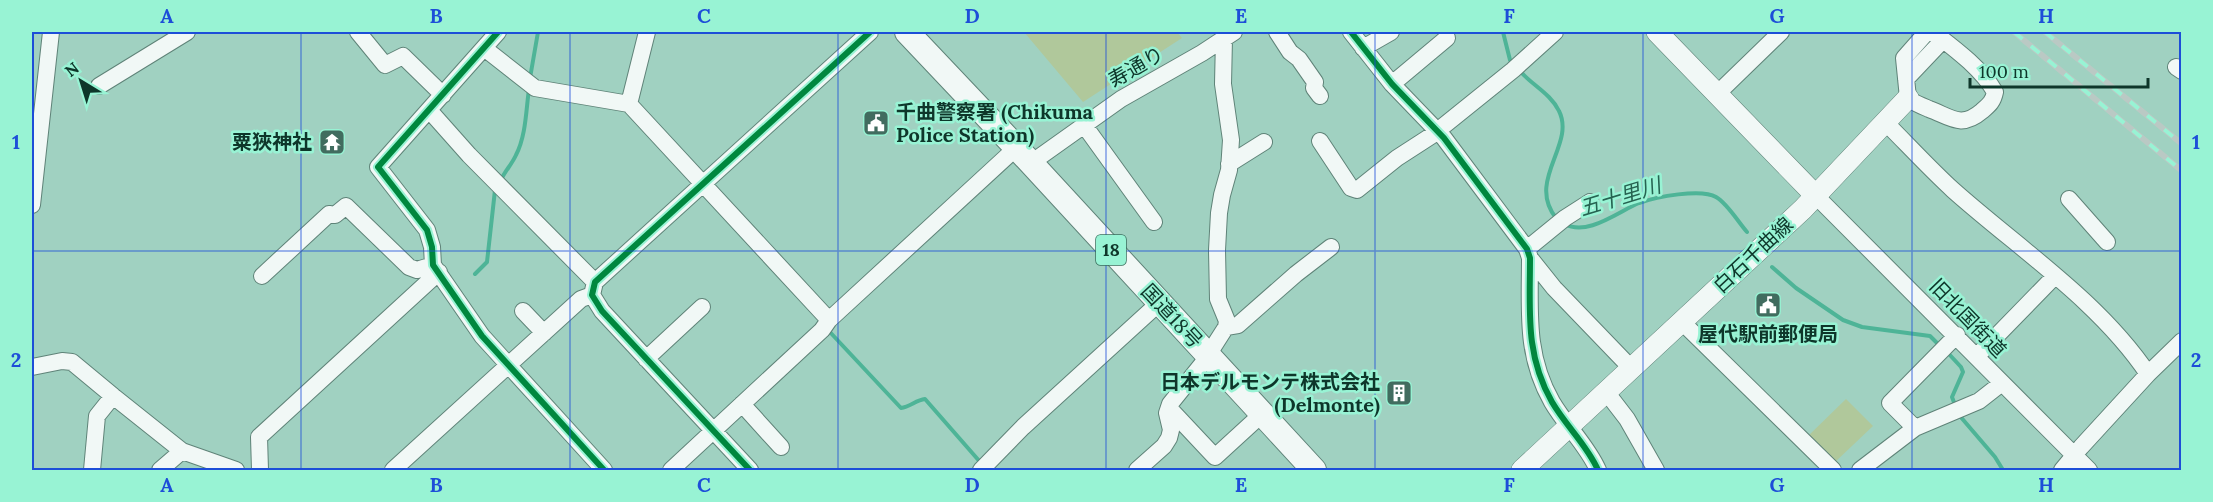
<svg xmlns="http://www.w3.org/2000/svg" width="2213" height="502" viewBox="0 0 2213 502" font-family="Lora,'Noto Sans JP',serif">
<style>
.green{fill:#b0c89b}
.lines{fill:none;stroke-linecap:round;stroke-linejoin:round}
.stream{stroke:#4eb497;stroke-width:4}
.minor-casing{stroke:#5f8378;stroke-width:18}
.major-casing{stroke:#5f8378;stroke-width:22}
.highway-casing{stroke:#5f8378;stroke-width:26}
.minor{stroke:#f1f8f6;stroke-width:16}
.major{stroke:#f1f8f6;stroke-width:21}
.highway{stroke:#f1f8f6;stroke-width:24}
.rail-casing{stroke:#bac9c4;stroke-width:6}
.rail{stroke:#98f3d4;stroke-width:4;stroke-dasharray:11;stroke-linecap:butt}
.cycleway-casing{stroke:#98f3d4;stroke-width:10}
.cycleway{stroke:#00873e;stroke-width:6}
.grid{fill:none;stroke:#1d4ed8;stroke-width:1.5;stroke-opacity:0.55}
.labels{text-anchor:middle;stroke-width:5;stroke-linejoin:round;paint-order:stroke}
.shield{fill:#98f3d4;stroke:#376f5d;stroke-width:1.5}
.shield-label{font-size:18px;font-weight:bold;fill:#0e362a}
.street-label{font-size:20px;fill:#0e362a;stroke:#98f3d4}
.poi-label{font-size:20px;font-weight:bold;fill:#0e362a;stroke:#98f3d4;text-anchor:end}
.water-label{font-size:21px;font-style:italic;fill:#266351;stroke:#98f3d4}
.neatline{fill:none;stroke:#1d4ed8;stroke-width:2}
.grid-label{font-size:20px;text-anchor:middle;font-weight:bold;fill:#1d4ed8}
</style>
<rect width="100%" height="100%" fill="#a0d1c1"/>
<!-- green -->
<path class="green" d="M1024,32h153l5,6 -99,64z
M1846,399l27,27 -40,38 -27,-26z"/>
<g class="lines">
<!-- stream -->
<path class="stream" d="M1503,32l7,28 3,3
M1520,71c12,14 31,23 39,40 17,34 -33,69 -3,107
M530,78l8,-46
M501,180c4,-9 11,-16 15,-25 10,-19 10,-45 13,-66
M1565,224c22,13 54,-13 74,-21 17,-6 62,-15 77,-6 12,7 22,25 31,35
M1772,267l24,21 47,32 19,7 68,9 10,10
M475,274l12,-12 8,-72
M828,330l73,78c9,-1 15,-8 24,-9l56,64
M1948,353l13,14 2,5 -11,25 3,8
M1959,415l36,42 8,13"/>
<defs>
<path id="minor" d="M358,32l27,33 18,-9 40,39
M498,32l-120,135 49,63 5,17 1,18 49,71 122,134
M1277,32l13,20 9,7 16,23 -1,6 6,8
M1351,32l41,52 52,54 83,111 3,9c0,53 -5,97 22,144 14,24 35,43 46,68
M1927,32l-23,26 4,40c7,6 13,7 21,11 22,8 32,20 53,2 7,-6 11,-9 13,-19 -14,-24 -40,-43 -62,-60
M484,48l51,40 94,16 200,216
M1363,48l28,-16
M2176,67l6,4
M1906,79l37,-39
M1392,84l55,-46
M99,86l88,-54
M1717,94l64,-62
M629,104l18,-72
M429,110l40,45 126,127
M1885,122c23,23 45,47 68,68 65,58 146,111 195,184
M1084,125l70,97
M1320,141l31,47 6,2 40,-32 34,-22 82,-66 42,-38
M1031,163l90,-64 81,-46 32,-21
M1229,164l35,-22
M1816,196l273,274
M2069,199l38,43
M32,205l19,-173
M1527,249l38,-31 25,-16
M1530,258l24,30 78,81
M262,276l67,-62 6,1 11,-9 63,61 8,3 16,-5
M523,311l21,22
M1682,322l151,148
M1226,327l12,-2 58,-51 35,-27
M1977,356l78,-80
M646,359l56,-52
M32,367l30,-6 10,1 41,34 -16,20 -5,54
M1607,393l20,26 29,51
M113,396l69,55 54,19
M742,404l39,43
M1169,408l46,49 47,-43
M1915,428l-25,-25 67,-68
M160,470l22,-19
M260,470l-1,-33 180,-165
M393,470l188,-171 11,-4
M671,470l151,-140 7,-10 187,-172
M750,470l-148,-159 -10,-16 3,-13 275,-250
M981,470l42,-43 136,-124
M1137,470l27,-24 5,-8 2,-8 -4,-17 3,-9 33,-41 23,-36 1,-6 -9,-22 -1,-49 2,-37 3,-18 7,-25 2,-30 -8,-56 1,-46
M1860,470l55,-42 64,-27 23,-18
M2062,470l19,-23 67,-73 34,-33"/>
<path id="major" d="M1657,32l159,164
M1522,470l281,-261 105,-111"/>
<path id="highway" d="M907,32l124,131 283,307"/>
</defs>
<!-- minor casing -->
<use href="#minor" class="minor-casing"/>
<!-- major casing -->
<use href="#major" class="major-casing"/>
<!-- highway casing -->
<use href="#highway" class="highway-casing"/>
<!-- minor -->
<use href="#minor" class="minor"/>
<!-- major -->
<use href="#major" class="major"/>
<!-- highway -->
<use href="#highway" class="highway"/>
<defs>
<path id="rail" d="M2014,32l168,139
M2045,32l137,112"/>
</defs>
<!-- rail casing -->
<use href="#rail" class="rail-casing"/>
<!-- rail -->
<use href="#rail" class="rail"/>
<defs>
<path id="cycleway" d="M498,32l-120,135 49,63 5,17 1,18 49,71 122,134
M1351,32l41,52 52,54 83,111 3,9c0,53 -5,97 22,144 14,24 35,43 46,68
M750,470l-148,-159 -10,-16 3,-13 275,-250"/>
</defs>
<!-- cycleway casing -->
<use href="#cycleway" class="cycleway-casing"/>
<!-- cycleway -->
<use href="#cycleway" class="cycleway"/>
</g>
<!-- grid -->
<path class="grid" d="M301,32v438M570,32v438M838,32v438M1106,32v438M1375,32v438M1643,32v438M1912,32v438M32,251h2150"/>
<!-- icons -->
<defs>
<symbol id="civic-square" viewBox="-11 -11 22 22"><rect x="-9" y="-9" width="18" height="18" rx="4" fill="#416c5f" stroke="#98f3d4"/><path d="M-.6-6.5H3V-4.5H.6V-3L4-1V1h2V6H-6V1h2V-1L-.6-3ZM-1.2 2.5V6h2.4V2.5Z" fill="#fff"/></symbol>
<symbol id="temple-square" viewBox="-11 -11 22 22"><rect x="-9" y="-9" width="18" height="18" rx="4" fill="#416c5f" stroke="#98f3d4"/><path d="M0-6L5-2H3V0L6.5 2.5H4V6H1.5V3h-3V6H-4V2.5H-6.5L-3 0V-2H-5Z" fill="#fff"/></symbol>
<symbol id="building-square" viewBox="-11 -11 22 22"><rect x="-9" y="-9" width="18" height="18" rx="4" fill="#416c5f" stroke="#98f3d4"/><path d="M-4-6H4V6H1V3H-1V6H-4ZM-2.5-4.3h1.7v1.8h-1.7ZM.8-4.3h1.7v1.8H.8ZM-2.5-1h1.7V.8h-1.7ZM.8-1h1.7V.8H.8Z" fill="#fff"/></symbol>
</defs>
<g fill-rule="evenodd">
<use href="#civic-square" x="861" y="108" width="30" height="30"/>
<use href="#temple-square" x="317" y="127" width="30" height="30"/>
<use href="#civic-square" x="1753" y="290" width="30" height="30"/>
<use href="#building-square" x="1384" y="378" width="30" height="30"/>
</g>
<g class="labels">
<!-- shield labels -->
<rect class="shield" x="1096" y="235" width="30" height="30" rx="4.5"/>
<g class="shield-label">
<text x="1111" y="256">18</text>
</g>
<!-- street labels -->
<g class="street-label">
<text transform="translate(1136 67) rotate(-30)" y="7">寿通り</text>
<text transform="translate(1753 255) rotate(-43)" y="7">白石千曲線</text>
<text transform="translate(1172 316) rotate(47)" y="7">国道18号</text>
<text transform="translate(1968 318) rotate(46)" y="7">旧北国街道</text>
</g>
<!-- poi labels -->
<g class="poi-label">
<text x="896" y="119" text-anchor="start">千曲警察署 (Chikuma<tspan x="896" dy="23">Police Station)</tspan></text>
<text x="312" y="149">粟狹神社</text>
<text x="1768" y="341" text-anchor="middle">屋代駅前郵便局</text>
<text x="1380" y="389">日本デルモンテ株式会社<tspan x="1380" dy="23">(Delmonte)</tspan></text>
</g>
<!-- water labels -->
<g class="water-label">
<text transform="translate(1620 197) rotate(-17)" y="7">五十里川</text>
</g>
</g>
<!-- border -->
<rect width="2213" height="502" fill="none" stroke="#98f3d4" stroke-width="66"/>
<!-- north arrow -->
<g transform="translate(81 81) rotate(322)" stroke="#98f3d4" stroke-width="4.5" paint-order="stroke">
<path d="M0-4.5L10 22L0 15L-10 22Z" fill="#0e362a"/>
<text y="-9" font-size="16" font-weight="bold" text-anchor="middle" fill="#0e362a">N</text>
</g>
<!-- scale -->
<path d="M1970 78v9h178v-9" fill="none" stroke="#0e362a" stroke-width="3"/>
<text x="1979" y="78" font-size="18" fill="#0e362a" stroke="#98f3d4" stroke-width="4.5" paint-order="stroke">100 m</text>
<rect x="33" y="33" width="2147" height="436" class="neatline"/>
<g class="grid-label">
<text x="167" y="23">A</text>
<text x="436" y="23">B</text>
<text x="704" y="23">C</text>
<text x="972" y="23">D</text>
<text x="1241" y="23">E</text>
<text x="1509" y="23">F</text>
<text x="1777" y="23">G</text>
<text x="2046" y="23">H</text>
<text x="16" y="149">1</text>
<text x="2196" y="149">1</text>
<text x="16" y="367">2</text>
<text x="2196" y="367">2</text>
<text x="167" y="492">A</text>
<text x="436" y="492">B</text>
<text x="704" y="492">C</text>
<text x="972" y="492">D</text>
<text x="1241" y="492">E</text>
<text x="1509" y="492">F</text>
<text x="1777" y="492">G</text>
<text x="2046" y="492">H</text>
</g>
</svg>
